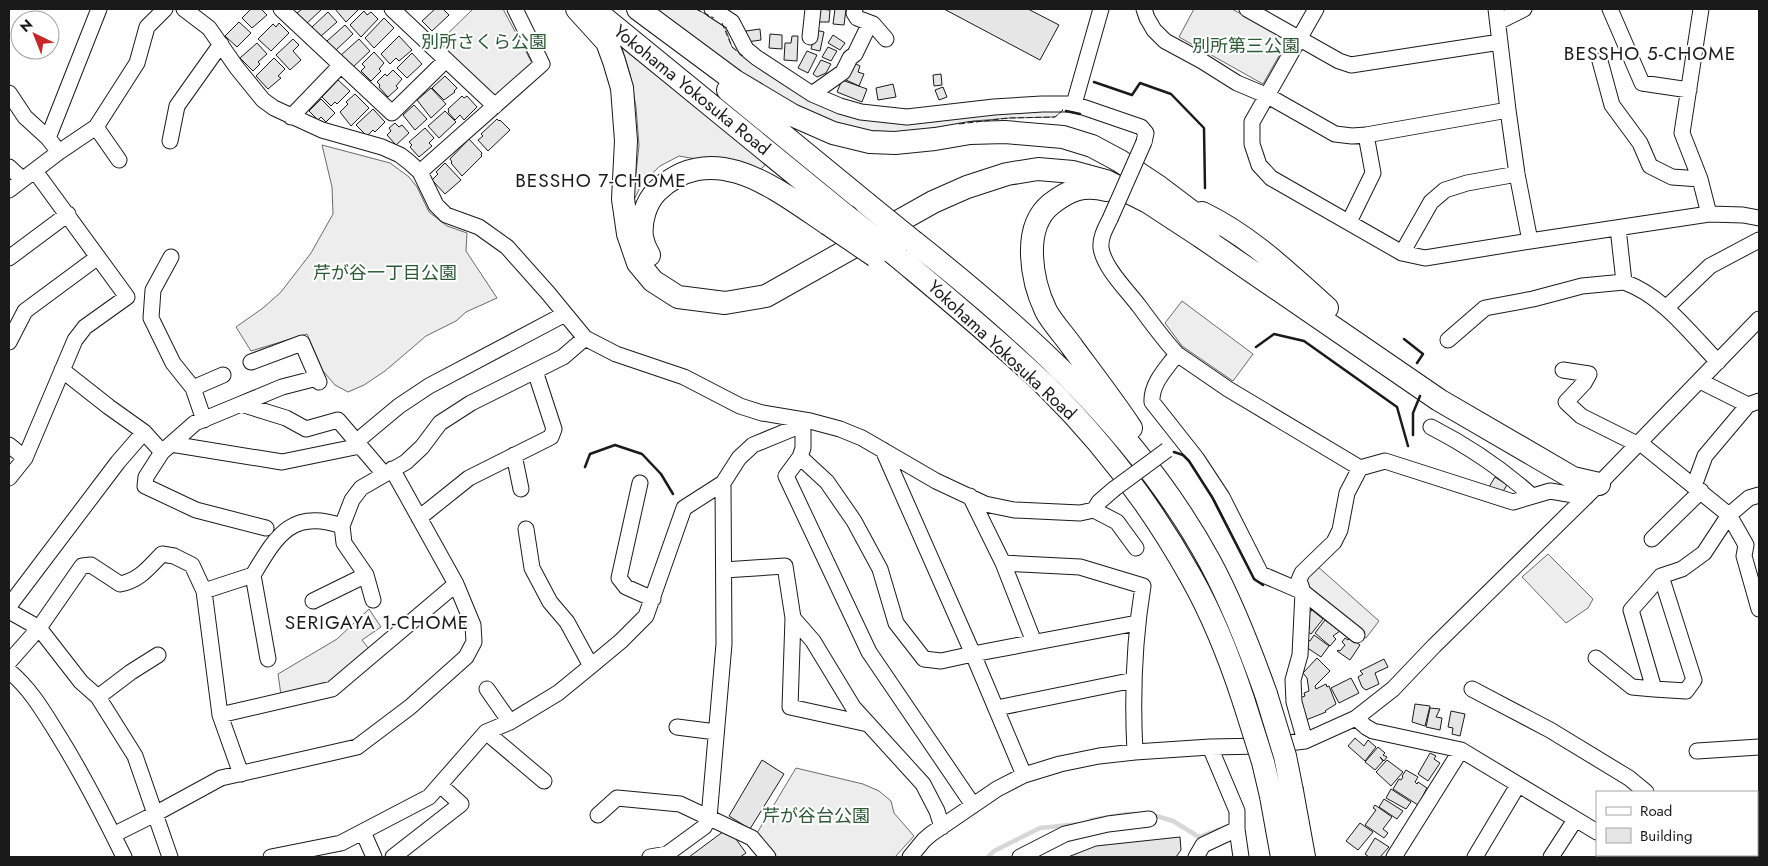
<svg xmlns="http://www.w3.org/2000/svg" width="1768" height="866" viewBox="0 0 1768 866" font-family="Jost,'Noto Sans JP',sans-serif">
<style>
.built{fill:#ededed;stroke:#6a6a6a}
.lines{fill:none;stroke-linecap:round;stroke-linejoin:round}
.stream{stroke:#d7d7d7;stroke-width:4.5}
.building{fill:#e6e6e6;stroke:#1a1a1a}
.minor-casing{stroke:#1a1a1a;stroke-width:17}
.highway-casing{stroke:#1a1a1a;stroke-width:24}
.minor{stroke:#fff;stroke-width:15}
.highway{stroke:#fff;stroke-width:22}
.minor-bridge-casing{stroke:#1a1a1a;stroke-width:17;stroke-linecap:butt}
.highway-bridge-casing{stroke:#1a1a1a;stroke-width:24;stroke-linecap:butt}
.minor-bridge{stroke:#fff;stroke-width:15}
.highway-bridge{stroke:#fff;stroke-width:22}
.fence{stroke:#1a1a1a;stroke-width:1;stroke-dasharray:6 2.5;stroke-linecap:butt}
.wall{stroke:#1a1a1a;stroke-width:2.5}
.labels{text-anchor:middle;stroke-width:4;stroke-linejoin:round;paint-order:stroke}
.park-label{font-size:18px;fill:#2b5a34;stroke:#fff}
.street-label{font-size:18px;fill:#1a1a1a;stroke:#fff}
.neighbourhood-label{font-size:19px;letter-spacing:1px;fill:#1a1a1a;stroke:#fff}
</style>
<rect width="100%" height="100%" fill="#fff"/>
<!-- built -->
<path class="built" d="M473,9h30l29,54 -36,34 -58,-54z
M651,9h45l28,15 8,23 36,27 51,28 130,15 114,-7 -8,7 -46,1 -36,3 -43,12 -86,-3 -67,-33z
M1194,9h38l56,31 -25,44 -84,-47z
M622,48l144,116 -6,6 -81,-14 -19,10 -18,17 -9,19 6,-57 -3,-38 -6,-33z
M322,145l68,18 19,14 8,10 12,25 18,14 20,7 -1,18 31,47 -31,14 -10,9 -30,15 -41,35 -21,14 -16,7 -13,-7 -12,-14 -16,-37 -56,17 -15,-24 27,-19 18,-16 30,-39 22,-39 -1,-27z
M1182,301l71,53 -20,27 -51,-35 -17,-23z
M1548,554l45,45 -5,9 -22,15 -44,-46z
M1316,565l63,56 -13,17 -61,-48 1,-16z
M369,609l12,18 -19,13 8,10 -40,34 -49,11 -3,-21 59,-35z
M796,768l67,16 16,7 12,10 3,12 20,23 -19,21h-128l-13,-19z"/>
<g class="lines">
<!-- stream -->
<path class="stream" d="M1150,814l23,7 26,16 21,-8
M1091,820l36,-6h8
M988,857l6,-6 46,-23 39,-4"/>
</g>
<!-- building -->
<path class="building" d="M251,9h10l6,6 -15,13 -10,-10z
M302,9h20l-17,16 -8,-12z
M335,9h24l-13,13z
M435,9h8l6,6 -17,16 -10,-10z
M818,9l12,1 -1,12h-12z
M835,9h11l-2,16 -11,-1z
M944,9h84l31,16 -19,35z
M364,11l3,4 4,-3 7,7 -17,18 -11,-12z
M328,12l9,10 -16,14 -9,-9z
M384,18l10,10 -20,20 -9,-10z
M239,22l12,11 -14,14 -12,-11z
M279,23l10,10 -18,18 -13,-12 15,-15 3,3z
M345,25l8,9 -17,16 -9,-9z
M760,29l1,11 -14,2 -1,-11z
M816,30l8,2 -4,19 -9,-2z
M770,34l12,1v14l-13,-1z
M833,35l12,8 -5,7 -12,-7z
M399,36l13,14 -13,11 -3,-3 -6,6 -9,-10z
M792,36h6l-1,25 -13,-1 1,-17h6z
M293,39l6,6 -6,6 8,9 -11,10 -14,-15z
M359,39l11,12 -18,17 -12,-12z
M257,43l10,11 -9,8 2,2 -7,7 -13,-13z
M828,47l9,4 -6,10 -9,-4z
M807,51l10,4 -9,18 -10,-5z
M374,52l10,11 -5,6 2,2 -10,10 -10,-10 4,-4 -3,-3z
M412,53l10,11 -15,14 -10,-10z
M274,58l11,11 -7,7 3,2 -13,11 -12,-13z
M821,60l10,4 -5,9 -9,4 -4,-3z
M854,63l6,3 -2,6 6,2 -5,12 -13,-6z
M393,70l9,9 -6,7 2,2 -10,9 -9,-10 1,-2 -3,-3 8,-8 2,2z
M941,74l1,11 -8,1 -1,-11z
M445,76l12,12 -3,3 1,1 -11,8 -12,-12z
M338,80l12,11 -13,13 -2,-2 -4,4 -9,-9z
M842,80l25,9 -5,13 -25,-10z
M893,84l3,13 -18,3 -2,-12z
M943,87l4,10 -8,3 -4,-10z
M431,88l15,16 -15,14 -14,-18z
M355,94l14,14 -18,18 -11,-14 8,-8 -2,-2z
M462,96l2,2 3,-2 10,11 -13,13 -4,-5 -5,5 -7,-8 1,-1 -1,-2z
M321,99l14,14 -9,9 -5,-5 -3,3 -9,-9z
M414,105l13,14 -12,11 -12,-15z
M373,109l12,13 -10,10 -2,-2 -6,6 -11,-11z
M445,111l11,11 -17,16 -11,-12z
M497,119l2,2 1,-1 10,10 -22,21 -10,-11 5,-4 -2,-2z
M395,123l4,4 3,-2 7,8 -13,12 -9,-10 4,-4 -2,-3z
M425,128l9,10 -5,5 3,3 -13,11 -9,-10 2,-2 -3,-3z
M469,139l13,14 -1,2 1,1 -20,20 -11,-13 1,-1 -2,-3z
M445,163l16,17 -16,14 -13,-14 6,-6 -2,-2z
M1495,477l12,8 -5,8 -13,-6z
M1312,610l11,9 -12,15 -4,-3 3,-4 -8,-6z
M1325,620l15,11 -7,5 3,3 -6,7 -15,-13z
M1314,635l15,11 -8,11 -18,-12 3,-6 4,2z
M1345,638l3,2 2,-2 10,7 -10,15 -13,-9 1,-1 2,1 5,-6 -3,-3z
M1317,658l13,13 -15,15 1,3 10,-5 1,3 2,-1 7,18 -11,7 1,1 -20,8 -9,-21 8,-3 -1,-3 5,-2 -2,-13 -4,-5z
M1384,659l4,8 -13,6 4,11 -13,6 -4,-3 -4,-10 5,-3 -3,-3z
M1351,678l8,15 -20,10 -8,-15z
M1415,704l15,2 -5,20 -13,-4z
M1430,708l10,1 -4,8 6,1 -2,12 -14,-3z
M1451,711l14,3 -5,22 -8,-2 1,-6 -5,-1z
M1355,738l9,8 4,-6 8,7 -11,14 -17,-15z
M1378,747l7,6 -2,2 4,2 -3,4 -4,-4 3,4 -8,9 -10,-8z
M1430,753l6,3 -2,3 6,4 -12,18 -10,-7z
M762,760l22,14 -34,55 -21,-13z
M1387,760l16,12 -12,14 -15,-14z
M1406,770l12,7 -3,5 2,2 1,-2 9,6 -9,17 -25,-16 6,-10 2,1 2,-3 -1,-1z
M1391,789l20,13 -5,7 -20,-11z
M1384,799l19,12 -6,8 -18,-12z
M1375,805l17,12 -9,12 5,4 -4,5 -19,-13 11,-15 -3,-2z
M1360,823l13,9 -15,18 -12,-9z
M728,828l18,25 -6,4h-51z
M1180,837l1,13 -5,7h-108l28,-11z
M1375,838l14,9 -9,10h-11l-4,-3z"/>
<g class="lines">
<defs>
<path id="minor" d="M184,9l25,19 28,40 26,32 11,8 48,22 60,17 18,8 9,7 11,10 16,33 10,10 33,12 28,20 41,46 37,45 31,16 68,23 56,29 22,7 48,8 30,8 22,9 74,43 49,23 29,6 66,3 14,-3 23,12 19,26
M281,9l111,104 54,-53
M392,9l103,97
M712,9l20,13 14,27 11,9 55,36 28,12 21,6 46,5 87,-10 48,-3h32l67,23 5,6 -2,9
M855,9l-1,4 3,5 16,6 13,15
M1144,9l3,9 7,12 11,11 37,20 35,22 31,13 67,38 17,2 14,-1 142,-25 -12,-101
M1247,9l92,52 12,4 149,-23
M1316,9l-64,113v22l7,21 12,13 131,75 23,5 105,-17 179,-27 34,1 16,3
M1610,9l32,74 47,7
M1701,9l-19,124 18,46 9,35
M1498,22l26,-13
M810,37l3,-28
M1600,61l12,44 28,38 10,23 22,11 28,2
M9,93l16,24 23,21
M812,94l31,-22 7,-14 5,-4 15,-31
M1074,104l27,-95
M1508,110l9,64 13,67
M291,117l50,-52
M96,127l23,33
M170,141l7,-35 44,-62
M59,152l-11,-14 51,-129
M9,167l13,12
M420,172l122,-108 -27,-55
M9,190l50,-38 37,-25 41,-64 10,-36 18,-18
M1110,219c-5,10 -10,19 -9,29 3,20 26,42 38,58 12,16 24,33 38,48
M1349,222l24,-49 -7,-38
M1618,228l6,54c39,14 66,51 94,80
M1402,253l29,-51 14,-12 22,-7 50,-9
M171,257l-18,33 -2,28 22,45 20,25 11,32
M9,258l59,-44
M1666,308l44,-42 49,-26
M1448,340l37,-32 48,-9 49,-13 42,-4
M9,342l16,-31 73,-54
M251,362l51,-19 17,39
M62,370l47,37 35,25 18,20
M1563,370l26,4 -5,9 -18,19 15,14 56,28
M1700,381l48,24 11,-4
M193,388l30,-13
M241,404l41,-17 35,-9
M803,420v28l-3,9 -14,19 83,176 104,153
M1431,427c37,19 70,41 101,69
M357,441l42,-35 30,-20 136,-72
M1639,442l90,73 17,30 -2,11 15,53
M171,444l111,18 78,-16
M9,445l16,13
M883,450l90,204 51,121
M514,455l7,34
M800,457l27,25 27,39 26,48 16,54 28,36 17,2 32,-7 164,-31
M9,478l16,-20 50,-118 10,-13 42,-30 -92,-126
M640,483l-21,95 7,9 27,12
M1694,486l11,-30 43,-51
M970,496l33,67 31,79
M1094,510l5,-8 15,-13
M419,518l50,-40 82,-41 3,-8 -19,-58
M266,528l-70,-18 -51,-24 1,-9 16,-25 33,-29 46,-19 45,14 20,11 32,-9 46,54
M526,529l6,39 18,34 17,20 24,44
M1652,539l49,-48
M1003,563l77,4 63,19c-9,55 -11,110 -8,166
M724,570l61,-4 8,52 -3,89 78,17
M1661,576l33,104 -8,11 -32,-2 -23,-79 30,-34 21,-7 22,-16 25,-38 20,-17 10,-3
M373,600l-7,-25 -22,-32 -2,-17 10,-26 9,-12 45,-26 16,-15 18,-24 31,-20 92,-46 22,-19
M313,601l53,-26
M9,606l109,-144 26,-30
M9,611l30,17 42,54 17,15 37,59 35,101
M793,618l20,23 40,66 70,77 14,27 5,16
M1357,635l-54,-43 -42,-18 -39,-77 -25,-38 -45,-57c-1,-19 15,-34 25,-48l51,35 132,79 25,-7 128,41 37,-11 36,6
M1596,658l36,29 22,2
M268,659l-15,-84c23,-38 38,-67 89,-49
M9,662l30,-34 43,-62 9,-1 29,19c20,-4 28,-16 42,-30l12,2 18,9 12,26
M9,671c22,18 36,43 51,67 24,39 44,78 64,119
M487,689l23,33
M1472,689l78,41 79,48 17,14
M98,697l33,-25 27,-17
M997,708l137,-28
M220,715l112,-26 124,-105
M1356,718l10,9 7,4 88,19 136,82
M677,727l39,5
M486,732l58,49
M1305,741l-11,-39 -1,-22 7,-25 3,-63 -4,-12 3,-7 32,-31 6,-12 7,-37 13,-25
M1697,751l62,-4
M241,774l-21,-59 -16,-124 49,-16
M598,815l19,-17 63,6 72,34 16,19
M1237,829l4,28
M363,832l11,25
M113,835l42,-21 66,-36 136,-31 53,-40 56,-50 8,-15 -1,-17 -17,-41 -64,-115
M1733,855l3,2
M271,857l70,-14 88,-46 57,-65 24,-10 48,-29 33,-27 30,-25 25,-25 38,-108 39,-25 16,-25 14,-13 39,-16 11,-9
M393,857l68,-53 -21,-19
M650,857l17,-3 37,-27 5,-9 15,-174 -1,-161
M910,857l14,-17 7,-6 66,-45 27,-14 36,-11 39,-8 36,-4 75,-5 53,-1 42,-5 51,-23 37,-29 41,-43 165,-162 160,-165
M1020,857l45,-23 43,-10 41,-5
M1196,857l7,-12 34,-16v-18l-27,-64
M1394,857l67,-107
M1475,857l43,-72
M1551,857l24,-37
M1625,857l2,-2"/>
<path id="highway" d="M577,9l30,33 7,19 8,27 4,53 -3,58 5,35 10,29 15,18 25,16 47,6 41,-7 167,-94 34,-15 40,-13 31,-5 35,3 33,9 42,21 52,34 239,164 134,78 26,6
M593,9l252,206
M638,9l97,72 57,34 41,18 37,9 25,1 40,-4 35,-6 35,-1 58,5 29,9 28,15 39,26 53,40
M728,90l138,113
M1107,190c-24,-6 -38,0 -56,14 -30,24 -19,78 -5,107 7,13 19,25 27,37 20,27 40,53 58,80
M1202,213c48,23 86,60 125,95
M914,242c114,90 226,191 296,320 23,43 40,87 56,132
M649,255c-3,-5 -6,-12 -7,-18 -2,-16 4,-35 15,-46 57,-54 120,-1 171,33
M897,256c50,42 101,84 148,129 57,56 107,122 146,192 22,39 39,82 53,125
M1292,791l12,66
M1271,796l11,61"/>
</defs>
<!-- minor casing -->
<use href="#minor" class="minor-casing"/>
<!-- highway casing -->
<use href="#highway" class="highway-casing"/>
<!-- minor -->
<use href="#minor" class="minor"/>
<!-- highway -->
<use href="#highway" class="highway"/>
<defs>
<path id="minor-bridge" d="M1110,219l34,-77
M1114,489l53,-39"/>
<path id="highway-bridge" d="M866,203l48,39
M845,215l52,41
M828,224l47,32
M1266,694l19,62 7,35
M1244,702l19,60 8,34"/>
</defs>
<!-- minor-bridge casing -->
<use href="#minor-bridge" class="minor-bridge-casing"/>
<!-- highway-bridge casing -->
<use href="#highway-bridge" class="highway-bridge-casing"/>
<!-- minor-bridge -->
<use href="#minor-bridge" class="minor-bridge"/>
<!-- highway-bridge -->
<use href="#highway-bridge" class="highway-bridge"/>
<!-- fence -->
<path class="fence" d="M696,9l18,9
M722,23l10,24 11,9
M959,124l50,-6 46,-1 8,-7h-2"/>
<!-- wall -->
<path class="wall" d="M1094,82l38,13 8,-12 31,11 33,34 1,60
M1066,111l14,3
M1404,339l19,15 -6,9
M1256,347l18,-13 30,7 93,66 11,39
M1413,435v-22l7,-17
M1174,452l9,3 6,6 23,36 39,76 3,6 9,6
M585,467l5,-13 25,-9 27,9 19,20 12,20"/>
</g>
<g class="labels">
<!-- park labels -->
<g class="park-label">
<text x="484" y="48">別所さくら公園</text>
<text x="1246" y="52">別所第三公園</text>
<text x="385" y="279">芹が谷一丁目公園</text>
<text x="816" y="822">芹が谷台公園</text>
</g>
<!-- street labels -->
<g class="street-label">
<text transform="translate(692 90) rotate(39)" y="6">Yokohama Yokosuka Road</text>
<text transform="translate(1002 350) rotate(43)" y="6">Yokohama Yokosuka Road</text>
</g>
<!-- neighbourhood labels -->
<g class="neighbourhood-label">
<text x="1650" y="60">BESSHO 5-CHOME</text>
<text x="601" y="187">BESSHO 7-CHOME</text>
<text x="377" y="629">SERIGAYA 1-CHOME</text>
</g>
</g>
<!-- border -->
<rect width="1768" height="866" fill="none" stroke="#1a1a1a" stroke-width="20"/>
<!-- legend -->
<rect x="1596" y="791" width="162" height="65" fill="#ffffff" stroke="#a3a3a3"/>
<rect x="1606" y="807" width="25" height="8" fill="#ffffff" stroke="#a3a3a3"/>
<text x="1640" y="816" font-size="15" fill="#1a1a1a">Road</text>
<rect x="1606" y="828" width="25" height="15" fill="#e6e6e6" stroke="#a3a3a3"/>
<text x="1640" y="841" font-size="15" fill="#1a1a1a">Building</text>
<!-- north arrow -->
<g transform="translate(35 35) rotate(317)"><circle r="24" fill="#ffffff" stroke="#a3a3a3"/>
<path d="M0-4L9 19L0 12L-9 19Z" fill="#c62828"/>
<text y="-8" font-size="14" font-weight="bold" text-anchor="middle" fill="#1a1a1a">N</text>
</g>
</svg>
